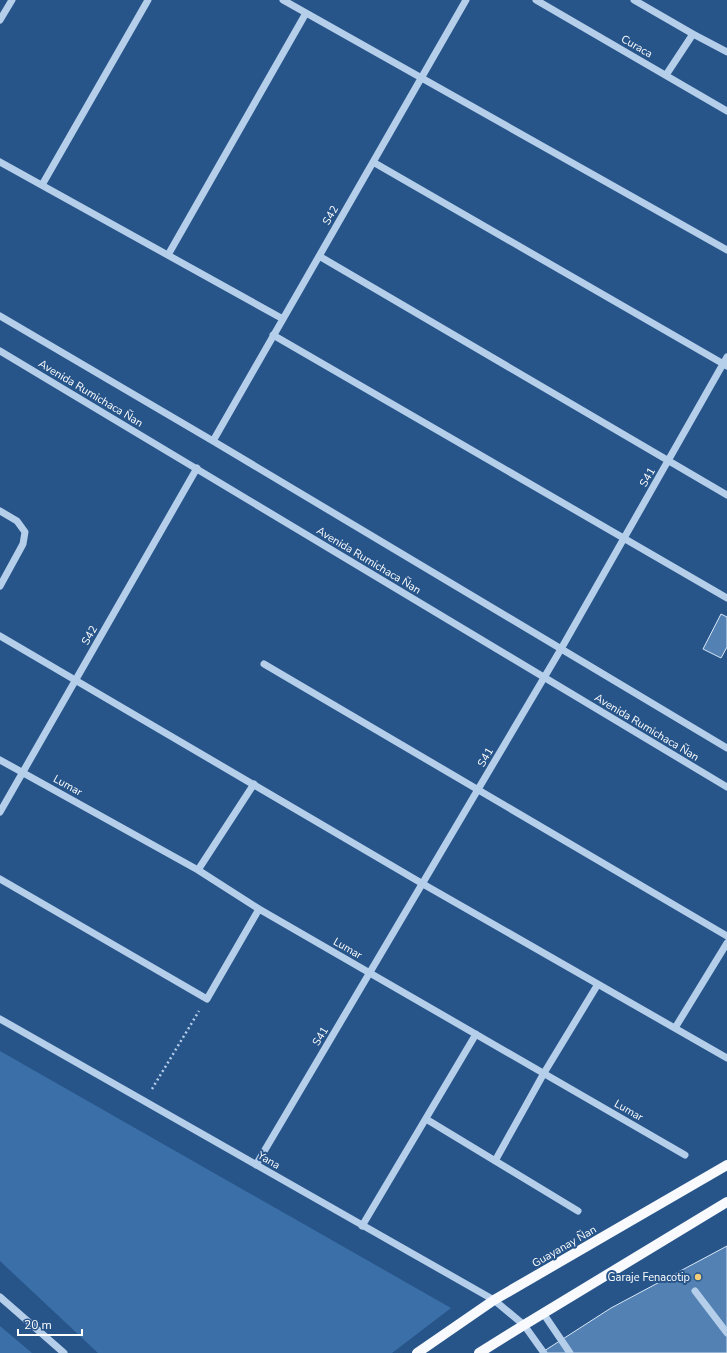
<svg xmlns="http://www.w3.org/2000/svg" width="727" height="1353" viewBox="0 0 727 1353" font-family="'Nunito Sans',sans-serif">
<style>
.green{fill:#3b6fa7}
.building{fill:#5381b3;stroke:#d9e7f7}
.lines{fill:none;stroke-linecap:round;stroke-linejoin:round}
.path{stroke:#b5ceea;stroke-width:2.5;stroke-dasharray:2 3;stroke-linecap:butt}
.minor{stroke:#b5ceea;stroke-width:7}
.major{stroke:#f8fafe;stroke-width:10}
.poi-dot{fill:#f2cc7a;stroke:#27558a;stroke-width:1.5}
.labels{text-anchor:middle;stroke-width:4;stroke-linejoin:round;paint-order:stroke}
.street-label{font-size:11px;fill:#fff;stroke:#27558a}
.poi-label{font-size:11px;fill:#fff;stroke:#27558a;text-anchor:end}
</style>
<rect width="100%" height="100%" fill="#27558a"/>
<!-- green -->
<path class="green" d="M0,1051l451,257 -59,45h-294l-98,-92z
M0,1326l32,27h-32z"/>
<!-- building -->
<path class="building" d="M721,614l6,3v30l-6,11 -18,-9z
M727,1246v107h-186l70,-45z"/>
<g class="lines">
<!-- path -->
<path class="path" d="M152,1089l47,-78"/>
<!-- minor -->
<path class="minor" d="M283,0l444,250
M536,0l191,111
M634,0l59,34 -27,41
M0,20l12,-20
M693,34l34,18
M0,162l283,157
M373,162l354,204
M42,185l106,-185
M168,255l138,-242
M319,256l408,239
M0,316l213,125 514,307
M273,335l454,263
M0,351c243,144 484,292 727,436
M213,441l253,-441
M0,511l17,10 8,11 -2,12 -23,42
M0,636l423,248 304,174
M264,664l463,272
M0,760l198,110 61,39 426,246
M0,812l197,-344
M198,870l56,-86
M0,879l207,120 52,-90
M0,1019l494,281 30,25 20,28
M675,1028l52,-85
M426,1119l152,92
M495,1161l49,-88 54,-89
M256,1165l305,-516 166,-292
M362,1226l114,-192
M695,1291l32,42
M0,1297l64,56
M543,1313l27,40"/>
<!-- major -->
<path class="major" d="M417,1353l77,-53 233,-135
M479,1353l45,-28 203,-123"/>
</g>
<!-- markers -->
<circle class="poi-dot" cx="698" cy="1277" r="4"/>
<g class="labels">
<!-- street labels -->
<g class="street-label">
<text transform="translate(637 46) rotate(30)" y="4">Curaca</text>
<text transform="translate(330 215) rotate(-60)" y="4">S42</text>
<text transform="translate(91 393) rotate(31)" y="4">Avenida Rumichaca Ñan</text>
<text transform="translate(647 477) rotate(-60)" y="4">S41</text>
<text transform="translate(369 560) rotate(31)" y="4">Avenida Rumichaca Ñan</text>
<text transform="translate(89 635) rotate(-60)" y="4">S42</text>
<text transform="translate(647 727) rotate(31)" y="4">Avenida Rumichaca Ñan</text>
<text transform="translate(485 757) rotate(-60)" y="4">S41</text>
<text transform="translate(68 785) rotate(29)" y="4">Lumar</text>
<text transform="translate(348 948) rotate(30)" y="4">Lumar</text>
<text transform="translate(320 1036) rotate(-59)" y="4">S41</text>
<text transform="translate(629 1110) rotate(30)" y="4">Lumar</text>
<text transform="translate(269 1160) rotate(30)" y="4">Yana</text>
<text transform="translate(564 1246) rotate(-30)" y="4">Guayanay Ñan</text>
</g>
<!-- poi labels -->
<g class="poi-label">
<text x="690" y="1281">Garaje Fenacotip</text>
</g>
</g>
<!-- scale -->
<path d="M18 1329v6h64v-6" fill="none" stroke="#ffffff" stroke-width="2"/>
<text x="24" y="1329" font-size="12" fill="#ffffff" stroke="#27558a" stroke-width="3" paint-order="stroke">20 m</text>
</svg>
